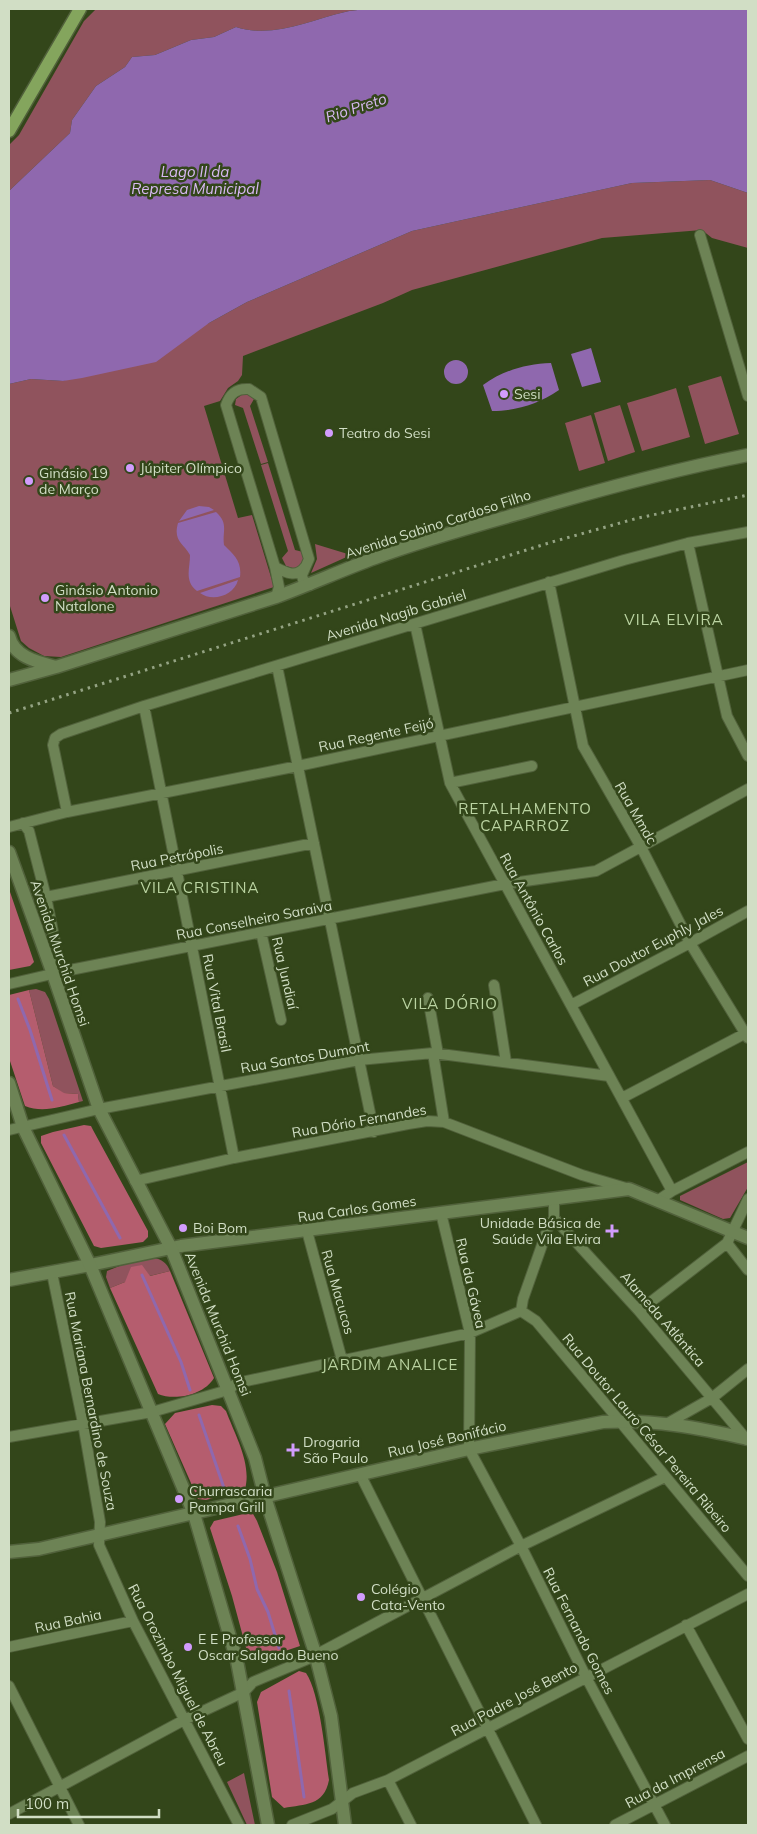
<svg xmlns="http://www.w3.org/2000/svg" width="757" height="1834" viewBox="0 0 757 1834" font-family="Mulish,sans-serif">
<style>
.green{fill:#90535d}
.forest{fill:#b55d6e}
.water{fill:#8f68ae}
.lines{fill:none;stroke-linecap:round;stroke-linejoin:round}
.stream{stroke:#8f68ae;stroke-width:3}
.minor-casing{stroke:#51613b;stroke-width:12}
.tertiary-casing{stroke:#51613b;stroke-width:15}
.secondary-casing{stroke:#51613b;stroke-width:15}
.primary-casing{stroke:#51613b;stroke-width:15}
.minor{stroke:#6d8355;stroke-width:10}
.tertiary{stroke:#6d8355;stroke-width:12}
.secondary{stroke:#6d8355;stroke-width:12}
.primary{stroke:#84a55d;stroke-width:12}
.rail{stroke:#94a383;stroke-width:3;stroke-dasharray:2.5 5;stroke-linecap:butt}
.poi-dot{fill:#d29cfd;stroke:#33461a;stroke-width:2}
.labels{text-anchor:middle;stroke-width:5;stroke-linejoin:round;paint-order:stroke}
.poi-label{font-size:14px;fill:#d1dec5;stroke:#33461a;text-anchor:start}
.street-label{font-size:14px;fill:#d1dec5;stroke:#33461a}
.water-label{font-size:15px;font-style:italic;fill:#d8b9f3;stroke:#33461a}
.neighbourhood-label{font-size:15px;letter-spacing:1px;fill:#bbd4a2;stroke:#33461a}
</style>
<rect width="100%" height="100%" fill="#33461a"/>
<!-- green -->
<path class="green" d="M96,9h284c-12,1 -24,0 -35,3 -35,8 -72,27 -109,15l-22,10 -23,3 -36,15 -23,2 -7,10 -29,19 -24,34 -2,13 -61,58v-46l10,-10 65,-114z
M710,180l38,13v55l-36,-10 -10,-8 -100,8 -190,52 -29,13 -140,53 -1,19 -4,6 -10,7 -8,13 -16,5 34,112 14,-3 22,72 -213,70 -17,-1 -15,-8 -8,-7 -12,-38v-219l22,-5 32,2 146,-58 38,-21 165,-71 220,-48z
M721,376l18,58 -34,10 -17,-58z
M676,388l14,49 -48,14 -15,-48 24,-7 2,8 -2,-8z
M243,394l6,1 5,4 -4,7 18,56 -7,2 -18,-56 -8,-3 1,-6z
M620,405l15,47 -27,9 -14,-48z
M591,415l14,48 -26,8 -14,-48z
M268,463l27,87 8,2 1,10 -8,7 -10,-3 -4,-8 6,-7 -27,-86z
M315,544l36,11 -40,18 6,-14z
M36,989l9,3 4,7 34,102 -4,1 -1,-8 -15,-1 -10,-7 -24,-96z
M748,1162v25l-18,31 -7,1 -43,-19v-4z
M153,1258c9,1 14,5 17,13l-45,11 -15,6 -4,-11 1,-6 15,-6z
M244,1773l11,52h-8l-20,-43z"/>
<!-- forest -->
<path class="forest" d="M9,889l25,73 -4,4 -21,4z
M29,990l24,96 11,7 14,1 1,8c-18,5 -37,11 -54,4l-16,-48v-63z
M84,1125l7,1 2,4 55,101v6l-5,5 -42,6 -7,-2 -53,-103v-7l12,-4z
M142,1265l8,11 20,-5 44,107c-10,17 -39,23 -56,16l-48,-106 15,-6 6,-15z
M212,1405l9,1 5,5c9,24 26,53 19,78l-39,11 -8,-1 -33,-75 10,-11z
M252,1512l5,9 20,51 23,74 -45,15 -6,-2 -17,-63 -22,-68 4,-7z
M299,1671l7,2c14,21 19,80 23,107 -5,26 -24,24 -45,28l-12,-11 -15,-95 4,-10z"/>
<!-- water -->
<path class="water" d="M380,9h368v184l-38,-13 -78,3 -220,48 -165,71 -38,21 -53,39 -74,16 -19,3 -32,-2 -22,5v-193l61,-58 2,-13 24,-34 29,-19 7,-10 23,-2 36,-15 23,-3 22,-10c37,12 74,-7 109,-15 11,-3 23,-2 35,-3z
M591,348l10,34 -19,5 -11,-33z
M444 372a12 12 0 1 1 24 0a12 12 0 1 1-24 0Z
M551,363l8,27c-21,14 -42,21 -67,21l-9,-26c21,-15 43,-21 68,-22z
M199,506l10,1 5,3 -35,11 8,-11z
M216,512c13,12 6,19 8,33 10,10 18,16 16,32l-43,14c-13,-10 -7,-22 -7,-36 -7,-12 -17,-14 -12,-32z
M238,580c-4,16 -26,22 -38,13z"/>
<g class="lines">
<!-- stream -->
<path class="stream" d="M18,999l12,31 22,70
M64,1135l56,103
M142,1275l39,87 9,28
M199,1415l25,73
M238,1526l12,33 7,30 11,23 11,36
M289,1691l15,106"/>
<defs>
<path id="minor" d="M700,235l48,161
M688,543l39,173 21,40
M275,567c11,6 22,11 30,0
M549,582l34,164 58,101 49,96 58,95
M276,597l3,-10 -4,-20 -49,-162c4,-12 11,-17 23,-16l12,8 48,162 -7,16 1,5 7,5
M415,624l35,159 222,408
M277,666l97,466
M144,706l90,452
M450,783l82,-17
M67,812l-14,-67 2,-7 6,-4 83,-28 480,-146 64,-17 60,-11
M23,823l6,8 17,66 15,75
M9,827l58,-15 231,-46 450,-96
M46,897l268,-54
M261,932l20,88
M9,984l56,-13 440,-87 91,-13 152,-82
M494,985l12,77
M428,998l10,56
M571,1005l119,-62 58,-32
M433,1053l11,69
M622,1098l126,-66
M9,1130l90,-21 260,-49 74,-7 176,23
M135,1181l99,-23 174,-34 19,-3 17,1 138,53 44,13
M657,1201l15,-10 76,-39
M441,1213l29,120 -1,116 52,97 65,131 79,148
M554,1218l85,93 108,129
M307,1231l35,129
M727,1243l21,27
M52,1273l31,150 17,99 -1,23 34,76 106,204
M521,1311l15,10c71,84 141,170 212,255
M521,1311l2,-12 25,-71 6,-10v-20
M639,1311l88,-68 21,-44
M668,1423l44,-25 36,-29
M9,1437l143,-25 76,-22 9,-7 233,-50 51,-22
M360,1474l176,351
M686,1625l62,114
M9,1647l124,-26
M9,1686l70,139
M388,1780l23,45
M9,1814l175,-94 60,-28 9,-10 55,-23 213,-113 144,-69
M292,1825l40,-16 21,-16 35,-13 360,-186
M615,1825l133,-69"/>
<path id="tertiary" d="M9,1280l81,-15 91,-19 448,-57 119,49
M9,1552l30,-3 430,-100 134,-27c50,-3 97,6 145,17"/>
<path id="secondary" d="M9,636c5,21 28,26 47,31
M9,680l47,-13 220,-70c33,-12 66,-27 99,-39 48,-18 99,-32 149,-46 74,-22 148,-42 224,-57
M9,852l44,122 46,135 72,139 84,210 10,39 50,156 16,63 14,109
M9,1083l14,44 67,138 104,249 43,147 31,164"/>
<path id="primary" d="M9,131l71,-122"/>
</defs>
<!-- minor casing -->
<use href="#minor" class="minor-casing"/>
<!-- tertiary casing -->
<use href="#tertiary" class="tertiary-casing"/>
<!-- secondary casing -->
<use href="#secondary" class="secondary-casing"/>
<!-- primary casing -->
<use href="#primary" class="primary-casing"/>
<!-- minor -->
<use href="#minor" class="minor"/>
<!-- tertiary -->
<use href="#tertiary" class="tertiary"/>
<!-- secondary -->
<use href="#secondary" class="secondary"/>
<!-- primary -->
<use href="#primary" class="primary"/>
<!-- rail -->
<path class="rail" d="M9,713l543,-171 86,-24 110,-23"/>
</g>
<!-- markers -->
<g class="poi-dot">
<circle cx="504" cy="394" r="5"/>
<circle cx="329" cy="433" r="5"/>
<circle cx="130" cy="468" r="5"/>
<circle cx="29" cy="481" r="5"/>
<circle cx="45" cy="598" r="5"/>
<circle cx="183" cy="1228" r="5"/>
<path d="M609.5 1223.5h5v5h5v5h-5v5h-5v-5h-5v-5h5z"/>
<path d="M290.5 1442.5h5v5h5v5h-5v5h-5v-5h-5v-5h5z"/>
<circle cx="179" cy="1499" r="5"/>
<circle cx="361" cy="1597" r="5"/>
<circle cx="188" cy="1647" r="5"/>
</g>
<g class="labels">
<!-- poi labels -->
<g class="poi-label">
<text x="514" y="399">Sesi</text>
<text x="339" y="438">Teatro do Sesi</text>
<text x="140" y="473">Júpiter Olímpico</text>
<text x="39" y="478">Ginásio 19<tspan x="39" dy="16">de Março</tspan></text>
<text x="55" y="595">Ginásio Antonio<tspan x="55" dy="16">Natalone</tspan></text>
<text x="601" y="1228" text-anchor="end">Unidade Básica de<tspan x="601" dy="16">Saúde Vila Elvira</tspan></text>
<text x="193" y="1233">Boi Bom</text>
<text x="303" y="1447">Drogaria<tspan x="303" dy="16">São Paulo</tspan></text>
<text x="189" y="1496">Churrascaria<tspan x="189" dy="16">Pampa Grill</tspan></text>
<text x="371" y="1594">Colégio<tspan x="371" dy="16">Cata-Vento</tspan></text>
<text x="198" y="1644">E E Professor<tspan x="198" dy="16">Oscar Salgado Bueno</tspan></text>
</g>
<!-- street labels -->
<g class="street-label">
<text transform="translate(438 524) rotate(-18)" y="5">Avenida Sabino Cardoso Filho</text>
<text transform="translate(396 615) rotate(-17)" y="5">Avenida Nagib Gabriel</text>
<text transform="translate(376 735) rotate(-12)" y="5">Rua Regente Feijó</text>
<text transform="translate(636 813) rotate(60)" y="5">Rua Mmdc</text>
<text transform="translate(177 857) rotate(-11)" y="5">Rua Petrópolis</text>
<text transform="translate(534 909) rotate(61)" y="5">Rua Antônio Carlos</text>
<text transform="translate(254 920) rotate(-11)" y="5">Rua Conselheiro Saraiva</text>
<text transform="translate(653 946) rotate(-28)" y="5">Rua Doutor Euphly Jales</text>
<text transform="translate(60 953) rotate(71)" y="5">Avenida Murchid Homsi</text>
<text transform="translate(285 973) rotate(77)" y="5">Rua Jundiaí</text>
<text transform="translate(217 1003) rotate(79)" y="5">Rua Vital Brasil</text>
<text transform="translate(305 1057) rotate(-10)" y="5">Rua Santos Dumont</text>
<text transform="translate(359 1121) rotate(-10)" y="5">Rua Dório Fernandes</text>
<text transform="translate(357 1209) rotate(-8)" y="5">Rua Carlos Gomes</text>
<text transform="translate(471 1283) rotate(77)" y="5">Rua da Gávea</text>
<text transform="translate(338 1292) rotate(74)" y="5">Rua Macucos</text>
<text transform="translate(663 1319) rotate(49)" y="5">Alameda Atlântica</text>
<text transform="translate(218 1324) rotate(68)" y="5">Avenida Murchid Homsi</text>
<text transform="translate(91 1401) rotate(79)" y="5">Rua Mariana Bernardino de Souza</text>
<text transform="translate(647 1433) rotate(50)" y="5">Rua Doutor Lauro César Pereira Ribeiro</text>
<text transform="translate(447 1439) rotate(-13)" y="5">Rua José Bonifácio</text>
<text transform="translate(68 1621) rotate(-12)" y="5">Rua Bahia</text>
<text transform="translate(579 1631) rotate(63)" y="5">Rua Fernando Gomes</text>
<text transform="translate(178 1675) rotate(63)" y="5">Rua Orozimbo Miguel de Abreu</text>
<text transform="translate(514 1699) rotate(-28)" y="5">Rua Padre José Bento</text>
<text transform="translate(675 1778) rotate(-28)" y="5">Rua da Imprensa</text>
</g>
<!-- water labels -->
<g class="water-label">
<text transform="translate(356 108) rotate(-18)" y="5">Rio Preto</text>
<text x="195" y="177">Lago II da<tspan x="195" dy="17">Represa Municipal</tspan></text>
</g>
<!-- neighbourhood labels -->
<g class="neighbourhood-label">
<text x="674" y="625">VILA ELVIRA</text>
<text x="525" y="814">RETALHAMENTO<tspan x="525" dy="17">CAPARROZ</tspan></text>
<text x="200" y="893">VILA CRISTINA</text>
<text x="450" y="1009">VILA DÓRIO</text>
<text x="390" y="1370">JARDIM ANALICE</text>
</g>
</g>
<!-- border -->
<rect width="757" height="1834" fill="none" stroke="#d1dec5" stroke-width="20"/>
<!-- scale -->
<path d="M18 1809v8h141v-8" fill="none" stroke="#d1dec5" stroke-width="2.5"/>
<text x="25" y="1809" font-size="15" fill="#d1dec5" stroke="#33461a" stroke-width="4" paint-order="stroke">100 m</text>
</svg>
